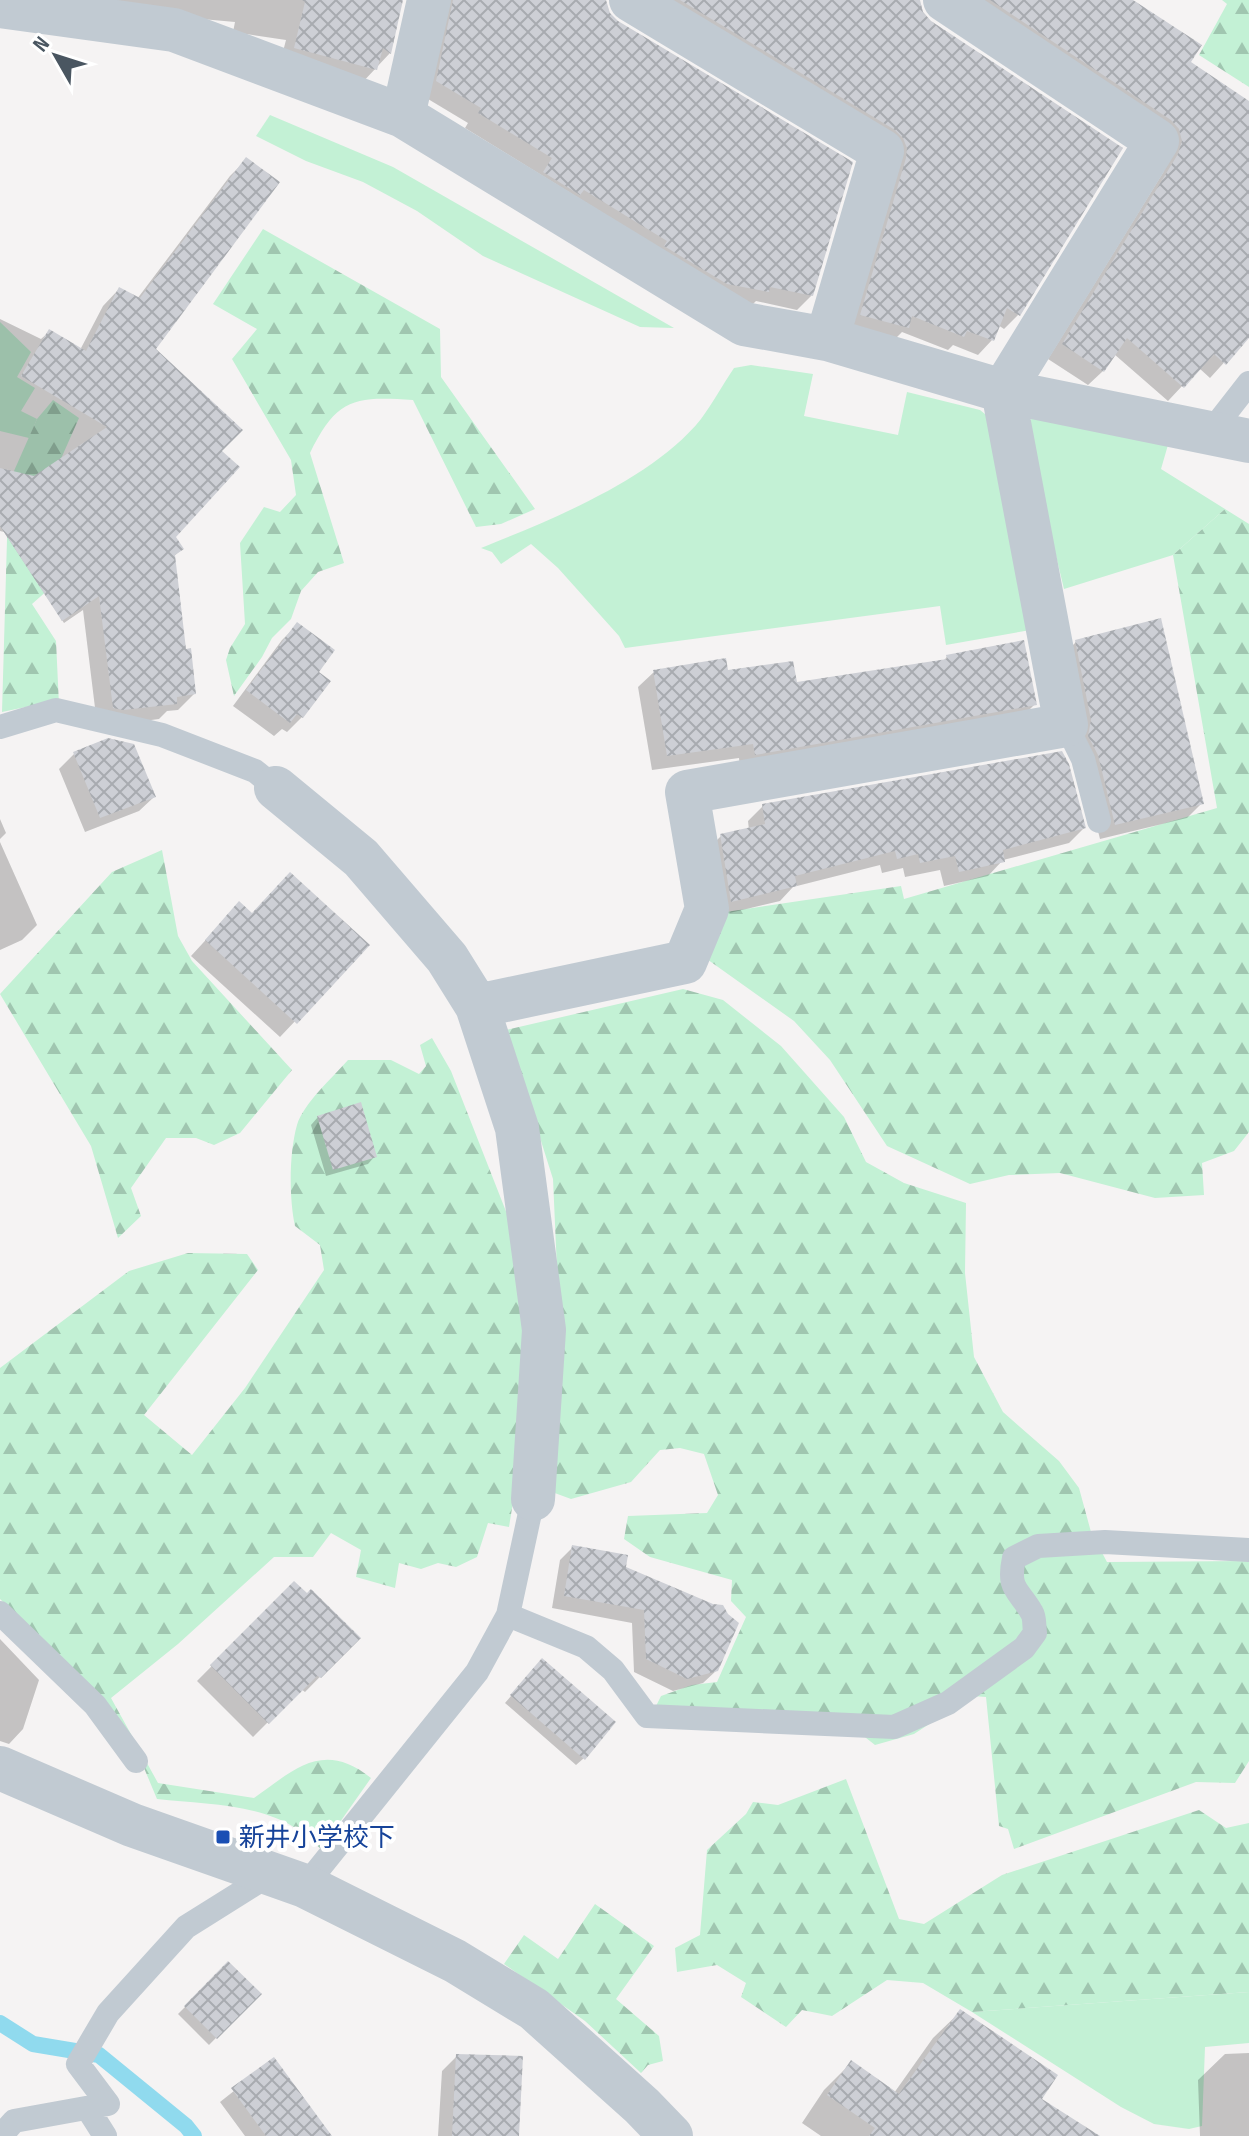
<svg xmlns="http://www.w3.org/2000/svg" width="1249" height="2136" viewBox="0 0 1249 2136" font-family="'Sofia Sans Condensed','Noto Sans JP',sans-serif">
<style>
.green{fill:#c3f1d5}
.forest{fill:url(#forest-firs)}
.shadow{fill:#0003}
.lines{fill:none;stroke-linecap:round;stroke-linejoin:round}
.stream{stroke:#90daee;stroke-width:16}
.building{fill:url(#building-cross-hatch)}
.service{stroke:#c1cad2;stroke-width:24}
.minor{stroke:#c1cad2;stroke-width:44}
.transit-dot{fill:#1a4fb4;stroke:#fff;stroke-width:3}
.labels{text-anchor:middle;stroke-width:8;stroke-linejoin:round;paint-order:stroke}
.transit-label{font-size:26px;fill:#164399;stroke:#fff;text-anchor:start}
</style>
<defs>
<pattern id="forest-firs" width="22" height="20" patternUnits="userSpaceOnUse" patternTransform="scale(2)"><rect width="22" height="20" fill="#c3f1d5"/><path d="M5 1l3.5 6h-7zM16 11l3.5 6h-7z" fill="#a0c6b0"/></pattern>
<pattern id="building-cross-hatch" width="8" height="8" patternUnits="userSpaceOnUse" patternTransform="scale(2)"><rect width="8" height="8" fill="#cdcfd5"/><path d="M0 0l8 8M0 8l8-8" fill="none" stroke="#a8abb0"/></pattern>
</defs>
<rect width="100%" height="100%" fill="#f5f3f3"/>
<!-- green -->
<path class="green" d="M270,115l123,52 281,161 -34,-1 -157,-71 -66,-45 -54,-29 -57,-21 -50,-25z
M0,322l31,30 -14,25 18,11 -14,23 16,8 -8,19 -29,-7z
M751,365l62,9 -9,42 94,19 9,-43 73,18 16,13 40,206 -90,16 -6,-39 -315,42 -6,-12 -61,-68 -27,-24 -30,20 -9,-12 -11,-4c70,-28 172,-69 220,-129 12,-16 22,-35 33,-51z
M1040,408l130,30 -9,31 64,40 -52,46 -109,34 -39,-162z
M1249,1992v51l-44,4 -3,79 -13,3 -35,-5 -33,-17 -149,-95z"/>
<!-- forest -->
<path class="forest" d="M1222,0h27v87l-50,-32 28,-51z
M263,229l177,100 1,48 94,132 -34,15 -25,3 -63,-127c-59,-4 -76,-2 -103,53l34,110 -26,9 -17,19 -10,28 -19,19 -10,19 -28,39 -8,-36 4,-12 15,-24 -5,-81 24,-36 16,5 16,-17 -5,-35 -59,-101 25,-30 -44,-25z
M53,400l26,18 -19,43 -11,128 -17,15 24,37 3,64 -19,-1 -38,8 6,-207 6,-34 23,-52z
M1225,509l24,15v608l-15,19 -32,12 2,32 -49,3 -95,-25 -51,2 -39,9 -83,-38 -57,-86 -36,-39 -90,-64 15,-44 182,-27 3,13 313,-91 -44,-253z
M162,850l16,86 14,25 100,109 -52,63 -26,12 -18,-7h-30l-35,50 10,28 -23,22 -27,-92 -91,-152 112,-122z
M683,989l40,11 58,46 63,71 22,45 38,21 62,20 -1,70 9,84 29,55 56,49 20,27 12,44 16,30 142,-1v200l-14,22 -39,-1 -182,67 -6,-20 -9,-3 -13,-129 -14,-1 -58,38 -39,11 -33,-26 -186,-13 5,-10 31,-11 25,-3 29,-65 -15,-16 1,-21 -82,-23 -26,-18 4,-23 79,-3 11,-18 -14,-41 -24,-6 -20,2 -29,32 -60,17 -19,-7 7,-178 -6,-135 -47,-149z
M432,1038l19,33 56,143 15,53 1,173 -14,87 -21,-4 -11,34 -21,10 -18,-4 -17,6 -22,-6 -4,25 -39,-11 5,-27 -30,-17 -18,24h-39l-96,87 -67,54 47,85 96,15c41,-29 69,-58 117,-20l-50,71c-8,-7 -16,-15 -24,-20 -40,-26 -95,-25 -140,-30l-18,-43 -32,-52 -107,-105v-231l129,-97 59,-18 59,1 11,16 -114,145 48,40 53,-67 79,-118 -4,-25 -25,-19c-6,-27 -6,-73 2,-101 6,-21 36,-48 51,-65h43l28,14 7,-8 -6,-21z
M846,1779l53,140 25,5 78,-49 197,-65 27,18 23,-5v169l-277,20 -49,-29 -36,-3 -55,36 -30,-6 -16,17 -45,-30 5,-14 -29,-18 -40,7 -2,-24 25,-13 7,-85 39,-36 7,-12 25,3z
M595,1904l59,42 -38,53 43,37 4,25 -15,4 -7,8 -56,-52 -81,-57 20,-29 34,24z"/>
<!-- shadow -->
<path class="shadow" d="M114,0h287l-11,53 -29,31 -81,-21 6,-23 -53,-8 2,-10 -122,-11z
M434,0h170l3,12 205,283 -15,15 -41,-9 -4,4 -287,-177 3,-5 -45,-27z
M641,0h277l100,315 -14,14 -6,-4 -6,15 -14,15 -25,-10 -5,5 -46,-18 -9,9 -46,-12 45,-155z
M954,0h168l66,63 61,78v194l-39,43 -11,-10 -31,33 -54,-47 -11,17 -15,14 -40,-26 116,-188z
M246,160l-93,189 66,102 -45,86 8,12 -9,8 11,94 10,43 -16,16 -11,1 -8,8 -54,7 -8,-2 -14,-114 -19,13 -60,-91 -4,-1v-212l41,20 8,-7 31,18 23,-44 16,-17 18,10 93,-123z
M297,625l19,47 -14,45 -15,15 -5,-3 -8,7 -41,-30 49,-66z
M1076,642l126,161 -15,15 -87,21 -17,-68 -22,-114z
M947,657l88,47 -15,15 -280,50 -1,-11 -87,12 -14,-83 16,-15 72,1 69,11 147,-22z
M74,754l80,43 -15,14 -54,21 -26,-63z
M763,806l321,22 -15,15 -66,17 -15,16 -44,10 -4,-16 -35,7 -2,-9 -21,5 -2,-8 -87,22 -13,14 -63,15 -11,-65 15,-15 28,-6 -1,-9z
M0,819l6,14 -6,6z
M0,842l37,83 -15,15 -22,10z
M252,915l115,30 -87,92 -89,-81 34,-37z
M318,1117l57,39 -7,8 -42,12 -15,-51z
M573,1547l51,21 93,102 -14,13 -30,8 -39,-19 -2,-49 -80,-15 8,-48z
M294,1583l64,55 -53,54 -4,-3 -48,48 -56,-56z
M0,1639l39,41 -16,49 -14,15 -9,-3z
M535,1668l49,90 -8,7 -71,-62z
M228,1964l31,30 -50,51 -31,-31z
M960,2012l79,88 57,36h-275l-19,-13 22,-33 27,-27 43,30 39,-55z
M1249,2053v83h-49l-2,-56 27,-26z
M457,2056l60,80h-79l4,-65z
M273,2060l56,76h-84l-25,-34z"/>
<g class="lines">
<!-- stream -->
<path class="stream" d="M0,2023l33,21 66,11 87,71 8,10"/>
</g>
<!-- building -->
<path class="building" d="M302,0h101l-12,54 -8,-6 -6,22 -83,-22 11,-46z
M453,0h153l4,13 8,8 235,141 -40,134 -43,-9 -1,5 -42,-8 -63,-38 3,-5 -83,-51 -4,5 -37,-23 9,-14 -74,-45 3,-5 -45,-27z
M680,0h240l3,12 8,9 192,127 -103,168 -13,-8 -13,33 -27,-10 -3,6 -52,-21 -3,12 -49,-13 46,-157 1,-10 -4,-10 -8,-8z
M990,0h143l69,45 -11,17 58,39v237l-23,27 -12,-11 -30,34 -57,-50 -23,34 -42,-28 116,-190 4,-13 -3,-12 -8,-9z
M246,157l34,25 -124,167 87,81 -21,21 18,16 -64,70 8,12 -9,6 11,94 5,-1 5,46 -19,3v7l-54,6 -10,-2 -14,-112 -37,25 -62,-95v-58l34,8 73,-49 -86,-51 28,-47 37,22 33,-64 21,11z
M1161,618l43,186 -89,21 -17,-70 -10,-19 3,-16 -16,-80z
M297,622l38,28 -16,22 12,9 -28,37 -6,-4 -7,9 -44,-33z
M1024,640l13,65 -282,50 -2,-11 -86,12 -14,-86 73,-12 2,12 65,-9 4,21 150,-23 -1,-4z
M108,738l26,6 22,53 -56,21 -27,-66z
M1062,751l7,13 17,64 -83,22 2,12 -46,10 -4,-16 -35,7 -2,-9 -21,5 -2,-8 -100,25 2,10 -66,16 -11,-68 45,-10 -3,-20z
M290,872l80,73 -73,79 -92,-84 34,-39 13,12z
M361,1102l16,55 -44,13 -16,-54z
M572,1545l56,10 -2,12 87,37 10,1 5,9 11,9 -21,48 -31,8 -41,-20 -2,-49 -80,-14z
M294,1581l13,12 4,-4 50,49 -40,40 -4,-2 -48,48 -59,-59z
M542,1658l74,64 -31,38 -75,-65z
M228,1961l34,33 -45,45 -33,-33z
M960,2009l98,66 -16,24 58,37h-231l6,-8 -48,-33 24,-35 48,34z
M456,2054l67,2 -4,80h-67z
M274,2057l58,79h-66l-35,-48z"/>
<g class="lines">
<!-- service -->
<path class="service" d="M1210,433l39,-50
M1066,725l17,34 16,62
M0,727l56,-17 106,25 93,36 21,17
M0,1613l95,92 41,56
M508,1615l78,32 27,23 34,46 247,11 54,-24 76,-55 11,-15c-1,-7 0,-15 -3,-20 -13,-24 -25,-22 -18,-55l24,-12 67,-4 144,8
M305,1886l172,-214 31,-57 25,-116
M88,2109l17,27
M1,2136l13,-15 94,-17 -30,-40 30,-51 78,-86 83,-52"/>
<!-- minor -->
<path class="minor" d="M631,0l251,151 -55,188
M0,6l174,24 229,86 341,208 83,15 176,52 246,50
M403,116l26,-116
M276,788l85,70 86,100 30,48 40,122 27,202 -11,169
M477,1006l208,-44 22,-53 -20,-117 379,-67 -63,-334 154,-250 -212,-141
M0,1768l132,57 173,61 150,75 79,48 108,97 29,30"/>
</g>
<!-- markers -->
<rect class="transit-dot" x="215" y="1829" width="16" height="16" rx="4"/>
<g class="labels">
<!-- transit labels -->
<g class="transit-label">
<text x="239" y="1846">新井小学校下</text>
</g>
</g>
<!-- north arrow -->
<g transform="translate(56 56) rotate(309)" stroke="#ffffff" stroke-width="6" paint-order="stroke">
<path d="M0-6L14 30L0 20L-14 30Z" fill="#4a5661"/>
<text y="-12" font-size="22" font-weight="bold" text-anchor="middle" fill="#4a5661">N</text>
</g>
</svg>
